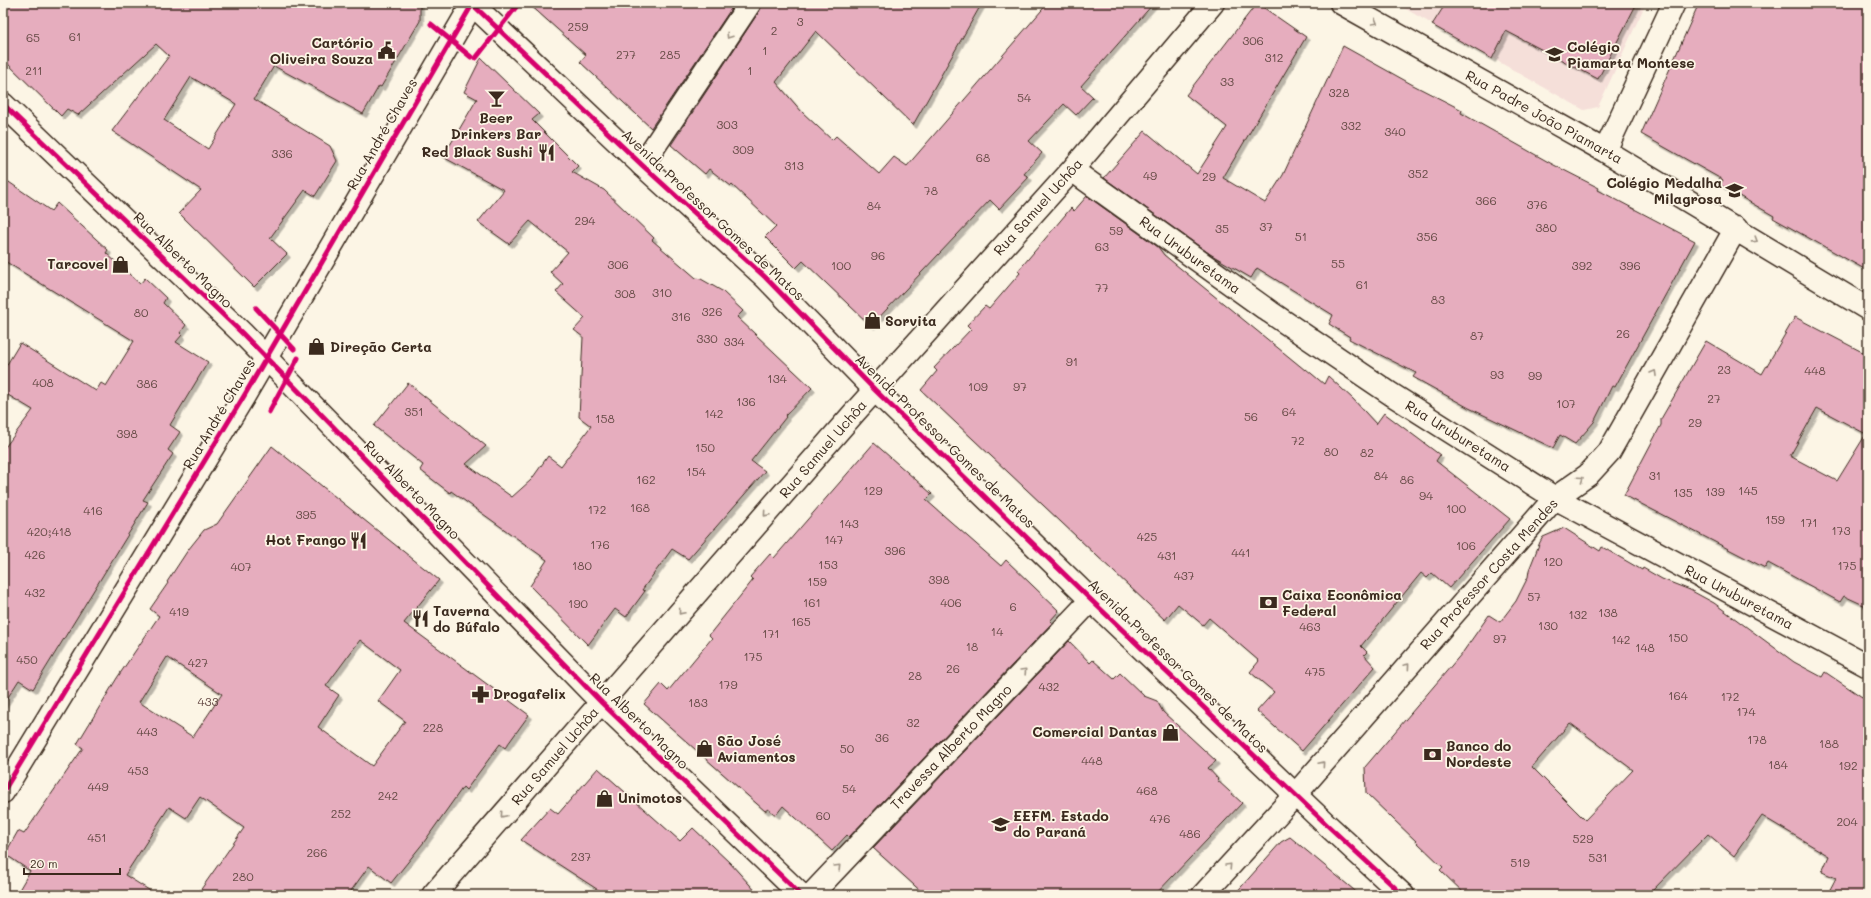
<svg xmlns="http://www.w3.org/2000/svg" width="1871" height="898" viewBox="0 0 1871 898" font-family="Mali,sans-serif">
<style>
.built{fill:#f5dfd9}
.building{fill:#e6adbe;stroke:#3b2a1e;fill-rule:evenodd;filter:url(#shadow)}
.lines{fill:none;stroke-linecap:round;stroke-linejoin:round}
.minor-casing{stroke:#3b2a1e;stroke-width:25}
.major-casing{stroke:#3b2a1e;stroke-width:25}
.minor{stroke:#fcf5e5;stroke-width:22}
.major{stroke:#fcf5e5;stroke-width:22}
.cycleway-casing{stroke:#fcf5e5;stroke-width:8}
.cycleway{stroke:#d6006c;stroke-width:5}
.oneway{stroke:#9c9082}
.labels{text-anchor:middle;stroke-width:3.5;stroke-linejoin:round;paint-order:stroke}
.number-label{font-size:12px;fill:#664b46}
.poi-label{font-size:14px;font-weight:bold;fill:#3b2a1e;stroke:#fcf5e5;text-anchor:start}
.street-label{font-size:14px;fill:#3b2a1e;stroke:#fcf5e5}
</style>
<defs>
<filter id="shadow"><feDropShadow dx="3.5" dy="3.5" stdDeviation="0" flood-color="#0004"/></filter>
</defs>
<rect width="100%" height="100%" fill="#fcf5e5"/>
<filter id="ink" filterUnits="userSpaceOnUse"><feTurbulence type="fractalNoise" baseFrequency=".025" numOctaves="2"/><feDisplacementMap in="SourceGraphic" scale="8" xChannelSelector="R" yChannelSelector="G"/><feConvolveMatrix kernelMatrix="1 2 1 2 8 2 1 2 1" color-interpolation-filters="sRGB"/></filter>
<g filter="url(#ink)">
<!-- built -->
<path class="built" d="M1395,3h251l-48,104 -14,3z"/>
<!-- building -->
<path class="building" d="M3,3h417v18l-39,66 -2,-1 -16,28 -89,-48 -20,33 76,47 7,15 -22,35 -10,-6 -35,48 17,16 -33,33 -75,-74 22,-23 -89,-59 57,-75 -13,-12 -78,71 -11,-6 -6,7 -58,-57zM191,77l45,27 -28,45 -44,-29z
M528,3h207l-84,125 -71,-66 6,-7z
M762,3h220l-69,122 -97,-94 -40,51 26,30 30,28 4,-4 43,38 15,-17 13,9 141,-163h106l-73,83 12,11 -17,18 -12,-11 -35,37 13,12 -18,21 5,3 -30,32 -9,-9 -119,126 -68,-65 -7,7 -31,-31 11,-11 -44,-41 -1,1 -22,-17 -4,5 -34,-29 89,-135z
M1257,3l49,34 -83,141 42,25 18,-28 60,-129 70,39 49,25 -1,3 91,51 47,24 -1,2 97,51 -80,146 -3,-1 -18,36 -19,22 -15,-9 -7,13 -84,-40 -56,-31 3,-4 -67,-34 1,-2 -21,-13 4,-9 -76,-47 -6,10 -41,-24 -106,-76 41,-47 52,43 30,-47 -41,-32z
M1446,3h191l-39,76 -92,-48 -14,28 -60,-34z
M1699,3h169v268l-95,-53 1,-2 -54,-31 3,-5 -82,-46z
M481,58l58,56 -7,6 46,46 -6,6 32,18 50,48 -2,2 44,38 5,1 21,12 21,20 -6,6 75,71 -27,28 1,1 -35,44 14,10 -77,88 -16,-10 -30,41 3,1 -19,26 -11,-8 -27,36 -58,-59 17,-26 -96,-69 -1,2 -30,-23 3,-5 -49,-39 34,-43 78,63 -20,18 46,33 19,-17 17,-24 13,10 30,-40 -12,-9 4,-80 -9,-7 11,-12 -29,-26 7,-8 -13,-12 18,-20 -38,-31 -21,23 -31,-22 26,-32 -61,-33 34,-58 -13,-7z
M3,178l48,33 6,-8 51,47 -2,3 34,31 5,-6 21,20 -3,5 23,22 -6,8 2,2 -6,7 32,20 -38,63 10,7 -12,18 5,4 -30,46 5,2 -115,187 -14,-9 -16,25v-255l30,-40 -30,-18v-21l17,-28 76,48 5,-8 5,3 28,-45 -131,-81z
M1087,196l71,51 6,8 141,115 1,-1 18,15 4,-8 25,23 23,25 8,-11 56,42 -4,6 74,58 -61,69 -17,-15 -5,5 -6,-5 -60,73 6,6 -3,3 11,12 -73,84 -45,-40 17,-19 -24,-20 9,-11 -50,-43 -6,7 -25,-21 -13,16 -244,-230 16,-19 -3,-3 37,-39 -4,-4 18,-19 4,3 31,-36 -2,-2 53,-63 3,3z
M1795,317l73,38v252l-24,-11 -4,6 -72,-39 -3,5 -141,-73 37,-70v-6l45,-78 56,33zM1817,408l49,26 -29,47 -47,-25z
M874,443l58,51 -6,6 75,66 5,-6 53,51 -9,10 2,2 -203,214 -2,-2 -15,16 -49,-45 -7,9 -8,-6 -3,2 -121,-107 17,-20 7,7 44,-53 -3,-3 44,-55 -3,-3 20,-23 4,4z
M272,446l167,134 -35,43 125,92 -24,33 -5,-4 -34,46 -3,-3 -39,55 -33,41 -22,-17 -21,29h-151l47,-67 -44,-31 -14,21 -17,-11 -44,68 32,20h-141l14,-24 -25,-17 13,-23 6,3 59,-86 -6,-4 40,-66 42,-62 -9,-7 18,-26 -1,-1 21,-32 16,-20 13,-6zM360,640l40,30 -22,31 27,20 -33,45 -54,-39 21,-32 -13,-9zM167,657l55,37 -29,43 -54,-35z
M1564,528l36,23 2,-4 40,23 1,-2 19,11 28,11 24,13 80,59 28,15 3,-5 43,29v194h-41l9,-17 -14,-6 7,-16 -67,-40 -28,40 -26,-22 -60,61h-182l-26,-25 3,-3 -77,-74 -1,-26 98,-115 26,-37 11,7 16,-21 12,-24 1,-7 11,-28 3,-5zM1570,723l63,47 -48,50 -53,-53z
M1069,641l21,22 3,-3 21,19 6,-6 24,23 13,5 6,11 53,49 -8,7 10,11 -1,1 25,23 -87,92h-230l-52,-47z
M598,768l82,73 13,-13 37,35 29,32h-153l-85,-55 29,-32 8,6z
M1290,837l70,58h-126l47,-53z"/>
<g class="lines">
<defs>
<path id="minor" d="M1341,3l264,148 263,158
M1605,151l69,-148
M642,165l108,-162
M1072,170l198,142 121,82 164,104 313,168
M3,792l241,-396 229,-393
M433,895l421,-482 218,-243 141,-167
M811,895l280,-295
M1203,895l93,-101 259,-296 33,-23 21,-23 127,-224"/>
<path id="major" d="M471,3l171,162 123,112 110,113 216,210 235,224 77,71
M3,104l239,229 360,370 199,192"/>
</defs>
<!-- minor casing -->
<use href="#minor" class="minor-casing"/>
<!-- major casing -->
<use href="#major" class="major-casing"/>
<!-- minor -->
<use href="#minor" class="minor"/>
<!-- major -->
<use href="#major" class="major"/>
<defs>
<path id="cycleway" d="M471,3l171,162 123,112 110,113 216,210 235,224 77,71
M431,24l40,33
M476,58l40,-51
M3,104l239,229 360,370 199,192
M256,308l38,41
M269,412l29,-54
M3,792l241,-396 229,-393"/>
</defs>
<!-- cycleway casing -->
<use href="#cycleway" class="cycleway-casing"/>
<!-- cycleway -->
<use href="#cycleway" class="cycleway"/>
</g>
<!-- one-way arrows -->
<defs><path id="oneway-chevron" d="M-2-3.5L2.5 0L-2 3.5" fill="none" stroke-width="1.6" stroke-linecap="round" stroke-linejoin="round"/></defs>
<g class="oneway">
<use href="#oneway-chevron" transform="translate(1375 22) rotate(30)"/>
<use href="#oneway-chevron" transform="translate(729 36) rotate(123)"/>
<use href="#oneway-chevron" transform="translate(1755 240) rotate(32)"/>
<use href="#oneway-chevron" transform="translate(1654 373) rotate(-60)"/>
<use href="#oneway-chevron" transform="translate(1581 479) rotate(-35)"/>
<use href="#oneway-chevron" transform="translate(766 514) rotate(131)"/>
<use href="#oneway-chevron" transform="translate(681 612) rotate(131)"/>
<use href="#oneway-chevron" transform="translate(1407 666) rotate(-49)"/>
<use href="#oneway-chevron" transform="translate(1024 671) rotate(-46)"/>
<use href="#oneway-chevron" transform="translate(1322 764) rotate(-49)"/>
<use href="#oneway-chevron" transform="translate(503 815) rotate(131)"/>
<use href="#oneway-chevron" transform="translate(1229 866) rotate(-47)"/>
<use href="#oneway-chevron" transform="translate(838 867) rotate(-46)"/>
</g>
</g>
<!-- icons -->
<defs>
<symbol id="civic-bare" viewBox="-9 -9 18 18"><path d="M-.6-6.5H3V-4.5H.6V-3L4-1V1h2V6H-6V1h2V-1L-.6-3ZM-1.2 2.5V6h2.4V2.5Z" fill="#3b2a1e" stroke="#fcf5e5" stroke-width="2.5" paint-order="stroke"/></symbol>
<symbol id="school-bare" viewBox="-9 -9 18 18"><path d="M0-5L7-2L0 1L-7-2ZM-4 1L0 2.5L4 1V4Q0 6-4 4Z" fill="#3b2a1e" stroke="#fcf5e5" stroke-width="2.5" paint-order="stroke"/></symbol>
<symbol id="bar-bare" viewBox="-9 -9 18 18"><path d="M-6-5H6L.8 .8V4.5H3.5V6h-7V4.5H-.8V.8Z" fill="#3b2a1e" stroke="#fcf5e5" stroke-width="2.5" paint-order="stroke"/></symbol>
<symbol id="restaurant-bare" viewBox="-9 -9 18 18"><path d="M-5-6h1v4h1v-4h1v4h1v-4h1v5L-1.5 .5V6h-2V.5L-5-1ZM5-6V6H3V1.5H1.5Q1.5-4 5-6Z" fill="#3b2a1e" stroke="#fcf5e5" stroke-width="2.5" paint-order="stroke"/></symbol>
<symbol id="shop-bare" viewBox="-9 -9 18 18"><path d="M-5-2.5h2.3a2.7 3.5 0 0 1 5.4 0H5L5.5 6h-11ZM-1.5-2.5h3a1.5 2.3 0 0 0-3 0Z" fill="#3b2a1e" stroke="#fcf5e5" stroke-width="2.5" paint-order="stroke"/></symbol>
<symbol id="bank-bare" viewBox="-9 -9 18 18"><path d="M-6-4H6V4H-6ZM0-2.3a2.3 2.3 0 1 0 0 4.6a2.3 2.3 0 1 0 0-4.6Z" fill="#3b2a1e" stroke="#fcf5e5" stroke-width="2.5" paint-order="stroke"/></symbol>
<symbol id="pharmacy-bare" viewBox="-9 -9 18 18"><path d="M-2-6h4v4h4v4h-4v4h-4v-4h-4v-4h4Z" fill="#3b2a1e" stroke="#fcf5e5" stroke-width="2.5" paint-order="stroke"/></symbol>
</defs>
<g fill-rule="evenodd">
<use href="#civic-bare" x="374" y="38" width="25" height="25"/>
<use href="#school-bare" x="1542" y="42" width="25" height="25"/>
<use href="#bar-bare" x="484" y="86" width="25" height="25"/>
<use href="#restaurant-bare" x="534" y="140" width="25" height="25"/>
<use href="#school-bare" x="1722" y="178" width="25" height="25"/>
<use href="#shop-bare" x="108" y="252" width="25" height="25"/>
<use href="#shop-bare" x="860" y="308" width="25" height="25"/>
<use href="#shop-bare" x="304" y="334" width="25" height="25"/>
<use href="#restaurant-bare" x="346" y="528" width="25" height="25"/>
<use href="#bank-bare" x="1256" y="590" width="25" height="25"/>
<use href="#restaurant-bare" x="408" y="606" width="25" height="25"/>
<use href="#pharmacy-bare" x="468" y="682" width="25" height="25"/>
<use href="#shop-bare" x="1158" y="720" width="25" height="25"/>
<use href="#shop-bare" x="692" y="736" width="25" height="25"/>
<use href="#bank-bare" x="1420" y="742" width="25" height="25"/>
<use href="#shop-bare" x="592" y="786" width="25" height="25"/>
<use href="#school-bare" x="988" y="812" width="25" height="25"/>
</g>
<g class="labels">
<!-- number labels -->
<g class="number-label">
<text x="800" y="26">3</text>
<text x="578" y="31">259</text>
<text x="774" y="35">2</text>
<text x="75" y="41">61</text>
<text x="33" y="42">65</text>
<text x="1253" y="45">306</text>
<text x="765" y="55">1</text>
<text x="626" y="59">277</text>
<text x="670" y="59">285</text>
<text x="1274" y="62">312</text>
<text x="34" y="75">211</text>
<text x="750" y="75">1</text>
<text x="1227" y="86">33</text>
<text x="1339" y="97">328</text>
<text x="1024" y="102">54</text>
<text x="727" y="129">303</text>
<text x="1351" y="130">332</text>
<text x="1395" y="136">340</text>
<text x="743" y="154">309</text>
<text x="282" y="158">336</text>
<text x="983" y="162">68</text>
<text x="794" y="170">313</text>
<text x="1418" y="178">352</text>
<text x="1150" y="180">49</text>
<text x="1209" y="181">29</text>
<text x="931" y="195">78</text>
<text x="1486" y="205">366</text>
<text x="1537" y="209">376</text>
<text x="874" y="210">84</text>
<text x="585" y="225">294</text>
<text x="1266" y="231">37</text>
<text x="1546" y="232">380</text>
<text x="1222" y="233">35</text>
<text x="1116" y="235">59</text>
<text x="1301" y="241">51</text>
<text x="1427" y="241">356</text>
<text x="1102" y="251">63</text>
<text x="878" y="260">96</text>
<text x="1338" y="268">55</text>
<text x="618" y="269">306</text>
<text x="841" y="270">100</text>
<text x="1582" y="270">392</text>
<text x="1630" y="270">396</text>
<text x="1362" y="289">61</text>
<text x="1102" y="292">77</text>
<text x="662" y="297">310</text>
<text x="625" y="298">308</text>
<text x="1438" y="304">83</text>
<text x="712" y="316">326</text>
<text x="141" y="317">80</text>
<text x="681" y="321">316</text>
<text x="1623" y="338">26</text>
<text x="1477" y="340">87</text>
<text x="707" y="343">330</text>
<text x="734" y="346">334</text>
<text x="1072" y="366">91</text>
<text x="1724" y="374">23</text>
<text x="1815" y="375">448</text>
<text x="1497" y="379">93</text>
<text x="1535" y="380">99</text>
<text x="777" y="383">134</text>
<text x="43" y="387">408</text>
<text x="147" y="388">386</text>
<text x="978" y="391">109</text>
<text x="1020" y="391">97</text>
<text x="1714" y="403">27</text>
<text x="746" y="406">136</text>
<text x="1566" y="408">107</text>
<text x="414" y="416">351</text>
<text x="1289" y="416">64</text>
<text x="714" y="418">142</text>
<text x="1251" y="421">56</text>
<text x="605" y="423">158</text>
<text x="1695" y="427">29</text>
<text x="127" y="438">398</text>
<text x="1298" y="445">72</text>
<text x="705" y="452">150</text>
<text x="1331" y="456">80</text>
<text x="1367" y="457">82</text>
<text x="696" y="476">154</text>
<text x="1381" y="480">84</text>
<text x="1655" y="480">31</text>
<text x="646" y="484">162</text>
<text x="1407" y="484">86</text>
<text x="873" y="495">129</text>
<text x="1748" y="495">145</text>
<text x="1715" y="496">139</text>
<text x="1683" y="497">135</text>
<text x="1426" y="500">94</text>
<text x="640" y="512">168</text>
<text x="1456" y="513">100</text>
<text x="597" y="514">172</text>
<text x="93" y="515">416</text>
<text x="306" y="519">395</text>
<text x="1775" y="524">159</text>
<text x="1809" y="527">171</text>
<text x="849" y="528">143</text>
<text x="1841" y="535">173</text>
<text x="49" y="536">420;418</text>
<text x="1147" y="541">425</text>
<text x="834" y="544">147</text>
<text x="600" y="549">176</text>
<text x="1466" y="550">106</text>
<text x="895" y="555">396</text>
<text x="1241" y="557">441</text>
<text x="35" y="559">426</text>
<text x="1167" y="560">431</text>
<text x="1553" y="566">120</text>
<text x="828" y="569">153</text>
<text x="582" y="570">180</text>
<text x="1847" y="570">175</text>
<text x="241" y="571">407</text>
<text x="1184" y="580">437</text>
<text x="939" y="584">398</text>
<text x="817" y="586">159</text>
<text x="35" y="597">432</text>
<text x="1534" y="601">57</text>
<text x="812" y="607">161</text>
<text x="951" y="607">406</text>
<text x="578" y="608">190</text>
<text x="1013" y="611">6</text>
<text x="179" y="616">419</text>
<text x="1608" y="617">138</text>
<text x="1578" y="619">132</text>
<text x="801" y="626">165</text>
<text x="1548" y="630">130</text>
<text x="1310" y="631">463</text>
<text x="997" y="636">14</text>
<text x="771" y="638">171</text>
<text x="1678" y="642">150</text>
<text x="1500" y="643">97</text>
<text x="1621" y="644">142</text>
<text x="972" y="651">18</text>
<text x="1645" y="652">148</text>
<text x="753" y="661">175</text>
<text x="27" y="664">450</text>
<text x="198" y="667">427</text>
<text x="953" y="673">26</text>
<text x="1315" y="676">475</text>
<text x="915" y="680">28</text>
<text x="728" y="689">179</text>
<text x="1049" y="691">432</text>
<text x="1678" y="700">164</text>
<text x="1730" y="701">172</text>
<text x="208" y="706">433</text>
<text x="698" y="707">183</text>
<text x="1746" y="716">174</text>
<text x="913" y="727">32</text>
<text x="433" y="732">228</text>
<text x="147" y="736">443</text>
<text x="882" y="742">36</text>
<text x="1757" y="744">178</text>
<text x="1829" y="748">188</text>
<text x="847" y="753">50</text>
<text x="1092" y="765">448</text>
<text x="1778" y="769">184</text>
<text x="1848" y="770">192</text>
<text x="138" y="775">453</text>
<text x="98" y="791">449</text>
<text x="849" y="793">54</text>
<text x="1147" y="795">468</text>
<text x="388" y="800">242</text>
<text x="341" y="818">252</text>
<text x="823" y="820">60</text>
<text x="1160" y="823">476</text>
<text x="1847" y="826">204</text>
<text x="1190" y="838">486</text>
<text x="97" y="842">451</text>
<text x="1583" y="843">529</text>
<text x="317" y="857">266</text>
<text x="581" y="861">237</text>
<text x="1598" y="862">531</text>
<text x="1520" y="867">519</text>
<text x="243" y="881">280</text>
</g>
<!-- poi labels -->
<g class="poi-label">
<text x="373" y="48" text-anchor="end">Cartório<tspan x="373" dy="16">Oliveira Souza</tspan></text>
<text x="1567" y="52">Colégio<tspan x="1567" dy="16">Piamarta Montese</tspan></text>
<text x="496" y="123" text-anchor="middle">Beer<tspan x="496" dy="16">Drinkers Bar</tspan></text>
<text x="533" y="157" text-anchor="end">Red Black Sushi</text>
<text x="1722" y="188" text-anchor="end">Colégio Medalha<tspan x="1722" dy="16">Milagrosa</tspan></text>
<text x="108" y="269" text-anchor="end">Tarcovel</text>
<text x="885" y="326">Sorvita</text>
<text x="330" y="352">Direção Certa</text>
<text x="346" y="545" text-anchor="end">Hot Frango</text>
<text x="1282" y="600">Caixa Econômica<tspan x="1282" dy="16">Federal</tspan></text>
<text x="433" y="616">Taverna<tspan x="433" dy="16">do Búfalo</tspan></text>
<text x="493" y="699">Drogafelix</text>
<text x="1157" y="737" text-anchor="end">Comercial Dantas</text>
<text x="717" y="746">São José<tspan x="717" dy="16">Aviamentos</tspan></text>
<text x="1446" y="751">Banco do<tspan x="1446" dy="16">Nordeste</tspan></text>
<text x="618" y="803">Unimotos</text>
<text x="1013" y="821">EEFM. Estado<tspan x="1013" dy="16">do Paraná</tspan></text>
</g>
<!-- street labels -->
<g class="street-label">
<text transform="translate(1544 117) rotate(29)" y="5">Rua Padre João Piamarta</text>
<text transform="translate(382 134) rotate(-60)" y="5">Rua André Chaves</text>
<text transform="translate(1038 207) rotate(-48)" y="5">Rua Samuel Uchôa</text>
<text transform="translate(713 215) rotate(43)" y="5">Avenida Professor Gomes de Matos</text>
<text transform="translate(1190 255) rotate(36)" y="5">Rua Uruburetama</text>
<text transform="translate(183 260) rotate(44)" y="5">Rua Alberto Magno</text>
<text transform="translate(219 414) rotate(-59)" y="5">Rua André Chaves</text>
<text transform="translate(1458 436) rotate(32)" y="5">Rua Uruburetama</text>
<text transform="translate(945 441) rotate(44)" y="5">Avenida Professor Gomes de Matos</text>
<text transform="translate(823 449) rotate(-49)" y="5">Rua Samuel Uchôa</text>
<text transform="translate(412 490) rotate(46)" y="5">Rua Alberto Magno</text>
<text transform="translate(1489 574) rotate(-48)" y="5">Rua Professor Costa Mendes</text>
<text transform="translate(1739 597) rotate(28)" y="5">Rua Uruburetama</text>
<text transform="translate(1178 666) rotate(44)" y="5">Avenida Professor Gomes de Matos</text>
<text transform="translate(639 721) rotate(44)" y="5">Rua Alberto Magno</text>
<text transform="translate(951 747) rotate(-46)" y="5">Travessa Alberto Magno</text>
<text transform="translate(555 756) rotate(-49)" y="5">Rua Samuel Uchôa</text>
</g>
</g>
<!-- margin -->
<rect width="1871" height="898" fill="none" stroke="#fcf5e5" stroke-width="16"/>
<rect x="8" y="8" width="1855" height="882" fill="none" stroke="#3b2a1e" stroke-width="1.5" filter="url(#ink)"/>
<!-- scale -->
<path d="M24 868v6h96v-6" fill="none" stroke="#3b2a1e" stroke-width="2"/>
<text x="30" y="868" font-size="12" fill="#3b2a1e" stroke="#fcf5e5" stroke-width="3" paint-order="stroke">20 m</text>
</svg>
